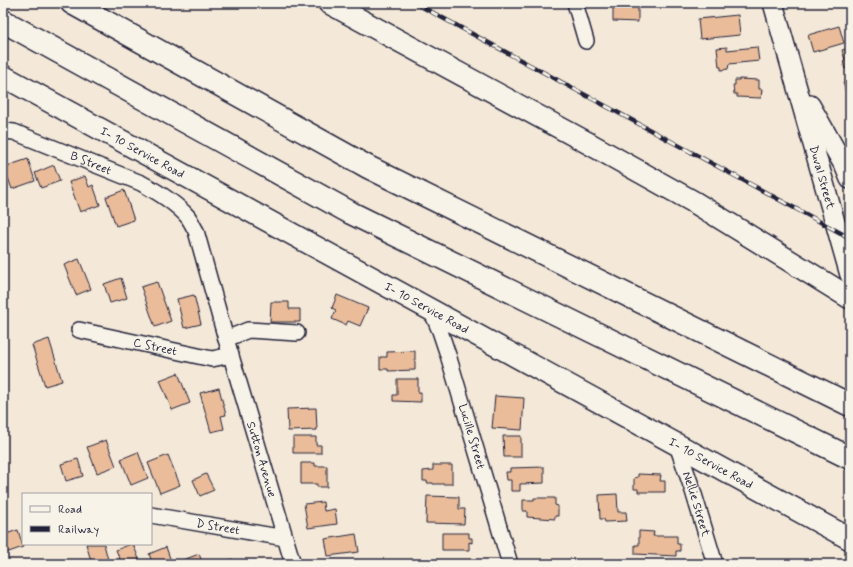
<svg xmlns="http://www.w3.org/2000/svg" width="853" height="567" viewBox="0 0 853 567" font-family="Mynerve,sans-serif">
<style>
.building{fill:#eabc9a;stroke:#22223b}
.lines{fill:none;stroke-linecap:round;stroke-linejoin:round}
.minor-casing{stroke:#22223b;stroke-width:18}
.tertiary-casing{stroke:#22223b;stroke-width:22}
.secondary-casing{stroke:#22223b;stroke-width:24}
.motorway-casing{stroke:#22223b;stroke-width:25}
.minor{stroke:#f7f3e8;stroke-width:15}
.tertiary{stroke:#f7f3e8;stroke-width:19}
.secondary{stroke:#f7f3e8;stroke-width:21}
.motorway{stroke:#f7f3e8;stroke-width:22}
.rail-casing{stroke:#22223b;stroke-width:4.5}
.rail{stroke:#f7f3e8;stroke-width:3;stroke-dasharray:9;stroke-linecap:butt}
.labels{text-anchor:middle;stroke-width:4;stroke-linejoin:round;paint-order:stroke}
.street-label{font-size:12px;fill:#22223b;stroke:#f7f3e8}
</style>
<rect width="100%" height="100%" fill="#f4e8d8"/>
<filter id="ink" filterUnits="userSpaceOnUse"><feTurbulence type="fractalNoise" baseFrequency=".025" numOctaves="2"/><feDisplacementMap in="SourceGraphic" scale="8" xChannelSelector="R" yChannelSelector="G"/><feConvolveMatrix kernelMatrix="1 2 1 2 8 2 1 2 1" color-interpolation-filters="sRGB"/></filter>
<g filter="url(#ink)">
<!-- building -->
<path class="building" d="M613,3h25v19l-25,-1z
M738,15l2,20 -40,4 -2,-20z
M839,26l5,17 -31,9 -5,-17z
M727,47v3l30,-3 2,14 -30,3 -1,5 -7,1v-3h-2l-2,-19z
M850,48v19l-5,2 -2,-8 2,-1 -3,-10z
M739,79l20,1v9h3l-1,9 -24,-1v-3h-3l-1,-9h2v-5h4z
M850,79v14l-1,-2 -3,2 -3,-11z
M28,159l7,22 -23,8 -8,-22z
M54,165l6,16 -19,7 -6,-15z
M85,176l4,11 4,-2 7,20 -20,7 -11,-30z
M124,190l10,30 -18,6 -10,-29z
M79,259l12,30 -15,6 -12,-30z
M121,278l6,20 -17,5 -6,-19z
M157,282l14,39 -16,6 -14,-40z
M194,295l7,29 -17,4 -7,-29z
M337,295l31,13 -8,18 -12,-5 -2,4 -14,-6 4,-9 -4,-2z
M271,302h18v7h11v13h-30z
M49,339l13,42 -17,5 -13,-41z
M415,351v19l-27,1v-2h-8v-12h7v-5z
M178,373l12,30 -18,7 -12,-30z
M397,379h21v13h3v10l-28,-1v-6h4z
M219,388l7,27 -5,1 3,13 -13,3 -11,-39z
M495,396l29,2 -2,32 -30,-2z
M316,408l1,22 -29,1 -1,-22z
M503,436h18v21h-17z
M293,437h23v8h5v8h-28z
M106,440l10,26 -19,7 -10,-26z
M138,452l10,26 -17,7 -10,-26z
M168,455l12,30 -20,8 -12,-30z
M78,459l5,17 -17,5 -5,-17z
M301,463h14v3h12v21h-10v-3h-16z
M433,465h19v19h-19v-1h-6v-2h-4v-10l10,-1z
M544,467v16l-24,1v7h-9v-11h-4l-1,-8h4v-4z
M206,474l8,16 -14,6 -7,-16z
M638,474l23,1 -1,6h5v11h-27v-3h-4v-11l4,-1z
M617,494l1,18h8l1,9 -22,1 -1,-3h-4l-1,-24z
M427,496l32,1v12h6l-1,15 -38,-1z
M534,498h21v7l3,1v10h-3v3l-28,-2v-6h-4v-11h11z
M323,502l1,9 11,-2 2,15 -29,4 -4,-24z
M18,530l5,17 -20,7v-19z
M639,531l15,1 -1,4h24v8h3v7h-4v5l-41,-2v-9h4z
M442,533h27v5h3v5l-3,-1v8h-27z
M356,534l3,18 -31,4 -3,-17z
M86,544h18l5,20h-17z
M131,544h2l8,20h-19l-6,-14z
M166,547l6,17h-19l-4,-10z
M199,554l4,10h-18l-2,-4z
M232,559l2,5h-15z
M574,561v3h-34v-2z
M430,562h42v2h-42z"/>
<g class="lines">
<defs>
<g id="minor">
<path d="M575,3l11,38"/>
<path id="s1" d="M3,131l11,1 127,51c17,9 34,19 47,34 3,4 5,9 8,14l30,108 67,225"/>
<path id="s2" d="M431,310l9,21 8,24 62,209"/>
<path id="s3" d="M79,330l133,29 19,-4"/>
<path d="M226,339l22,-9 49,3"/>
<path id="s4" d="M677,445l16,46 22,73"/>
<path id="s5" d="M151,515l134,23"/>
</g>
<g id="tertiary">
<path id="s6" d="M773,3l77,272"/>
<path d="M810,105l35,62 5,12"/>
</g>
<g id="secondary">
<path d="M329,3l259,140 106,59 156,96"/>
<path id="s7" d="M3,76l847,463"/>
</g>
<path id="motorway" d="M72,3l296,164 482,238
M3,21l348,192 499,245"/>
</defs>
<!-- minor casing -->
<use href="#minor" class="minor-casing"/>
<!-- tertiary casing -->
<use href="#tertiary" class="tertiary-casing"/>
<!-- secondary casing -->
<use href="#secondary" class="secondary-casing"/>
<!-- motorway casing -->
<use href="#motorway" class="motorway-casing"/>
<!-- minor -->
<use href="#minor" class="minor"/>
<!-- tertiary -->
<use href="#tertiary" class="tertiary"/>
<!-- secondary -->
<use href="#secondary" class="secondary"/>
<!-- motorway -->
<use href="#motorway" class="motorway"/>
<defs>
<path id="rail" d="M415,3l435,235"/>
</defs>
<!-- rail casing -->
<use href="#rail" class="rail-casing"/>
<!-- rail -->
<use href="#rail" class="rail"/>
</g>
</g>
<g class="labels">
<!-- street labels -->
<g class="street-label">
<text dy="4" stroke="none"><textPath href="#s7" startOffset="159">I- 10 Service Road</textPath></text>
<text dy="4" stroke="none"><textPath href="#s1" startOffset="94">B Street</textPath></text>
<text dy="4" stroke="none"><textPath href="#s6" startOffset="181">Duval Street</textPath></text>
<text dy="4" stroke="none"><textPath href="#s7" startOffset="483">I- 10 Service Road</textPath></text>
<text dy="4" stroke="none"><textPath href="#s3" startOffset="78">C Street</textPath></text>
<text dy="4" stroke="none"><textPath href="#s2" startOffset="133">Lucille Street</textPath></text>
<text dy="4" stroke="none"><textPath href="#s1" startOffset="460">Sutton Avenue</textPath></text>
<text dy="4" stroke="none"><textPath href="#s7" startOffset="807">I- 10 Service Road</textPath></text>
<text dy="4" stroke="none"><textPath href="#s4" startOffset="62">Nellie Street</textPath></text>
<text dy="4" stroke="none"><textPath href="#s5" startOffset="68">D Street</textPath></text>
</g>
</g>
<!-- margin -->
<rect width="853" height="567" fill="none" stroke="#f7f3e8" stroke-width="16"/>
<rect x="8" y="8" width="837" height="551" fill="none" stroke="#22223b" stroke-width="1.5" filter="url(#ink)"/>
<!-- legend -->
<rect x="22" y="493" width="130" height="52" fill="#f7f3e8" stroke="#a29fa3"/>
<rect x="30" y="506" width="20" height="6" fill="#f7f3e8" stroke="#a29fa3"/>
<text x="58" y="513" font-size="12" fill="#22223b">Road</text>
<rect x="30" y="526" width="20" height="6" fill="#22223b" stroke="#a29fa3"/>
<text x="58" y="533" font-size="12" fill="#22223b">Railway</text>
</svg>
